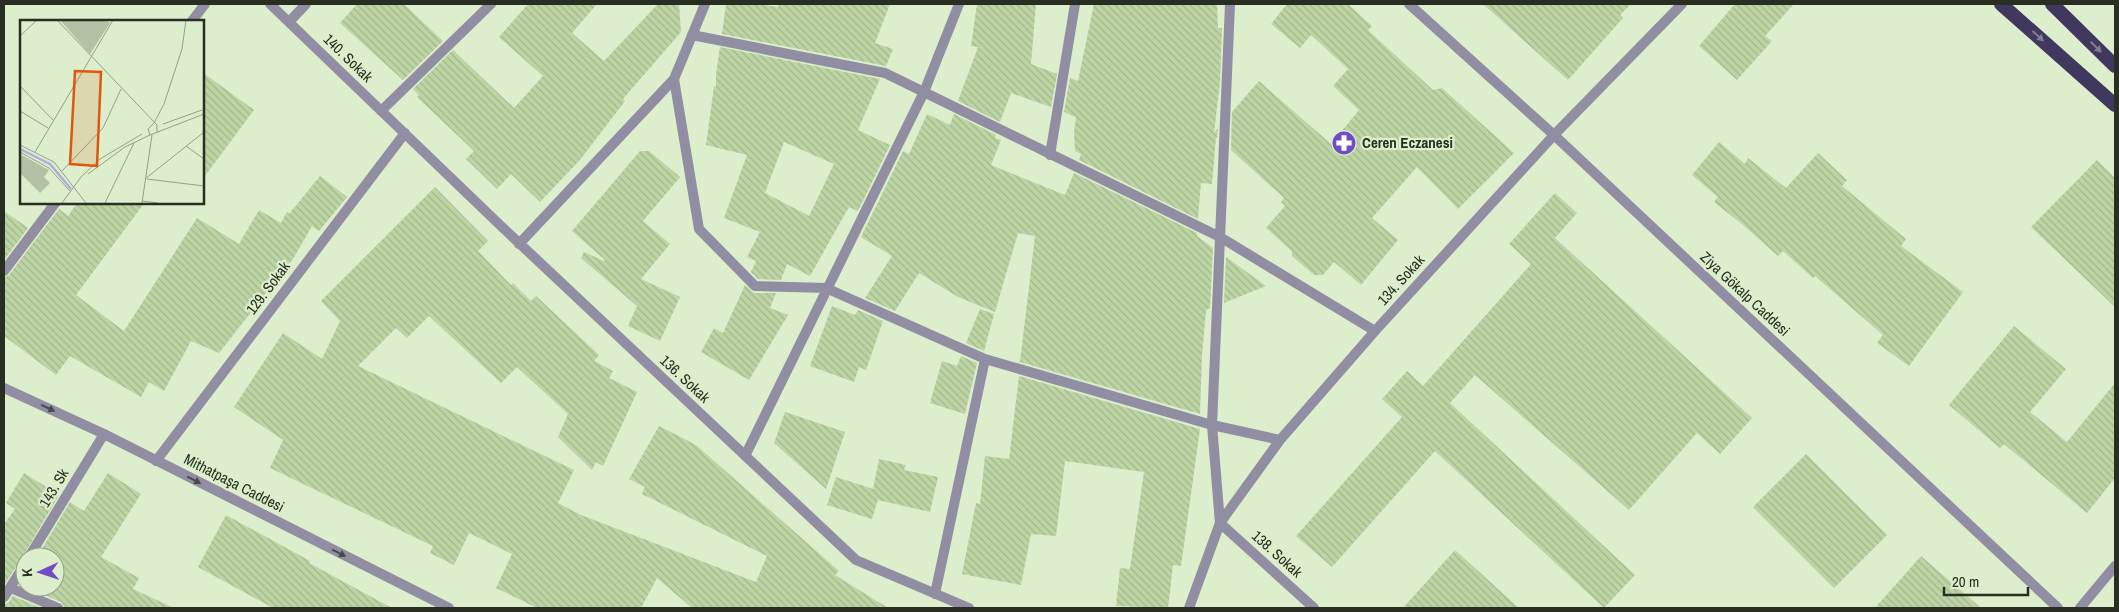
<svg xmlns="http://www.w3.org/2000/svg" width="2119" height="612" viewBox="0 0 2119 612" font-family="'Archivo Narrow',sans-serif">
<style>
.building{fill:url(#building-back-hatch);fill-rule:evenodd}
.lines{fill:none;stroke-linecap:round;stroke-linejoin:round}
.minor{stroke:#918da3;stroke-width:10}
.tertiary{stroke:#918da3;stroke-width:10}
.trunk{stroke:#40385e;stroke-width:14}
.oneway{fill:#7e818a}
.oneway2{fill:#484a48}
.labels{text-anchor:middle;stroke-width:4.5;stroke-linejoin:round;paint-order:stroke}
.street-label{font-size:15px;fill:#282e21;stroke:#dceecb}
.poi-label{font-size:15px;font-weight:bold;fill:#282e21;stroke:#dceecb;text-anchor:start}
.inset-river{fill:none;stroke:#b4abdd;stroke-width:2.5}
.inset-road{fill:none;stroke:#94a187;stroke-width:1}
.view{fill:#de570d;fill-opacity:0.15;stroke:#de570d;stroke-width:2.5}
.inset-edge{fill:none;stroke:#282e21;stroke-width:2.5}
</style>
<defs>
<pattern id="building-back-hatch" width="6" height="6" patternUnits="userSpaceOnUse" patternTransform="scale(1.25)"><rect width="6" height="6" fill="#bdd5a4"/><path d="M-1 5l2 2M0 0l6 6M5-1l2 2" fill="none" stroke="#a2b78d"/></pattern>
</defs>
<rect width="100%" height="100%" fill="#dceecb"/>
<!-- building -->
<path class="building" d="M357,4h47l39,37 -40,39 -63,-57z
M528,4h69l-25,29 32,28 54,-57h21l2,28 -58,67 2,2 -45,59 -40,42 -29,-28 -14,15 -31,-30 8,-8 -57,-54 2,-2 -6,-6 40,-39 61,58 29,-32 -44,-39z
M726,4h32l20,3 1,-3h111l-15,39 18,6 -7,17 -164,-32z
M977,4h59l-5,60 26,10 -6,33 -40,-14 -11,29 -42,-21 20,-54 -7,-1z
M1094,4h123l1,24h4l-2,55 -6,50 4,-5 -1,11 -1,-2 -4,47 -11,-1 -3,36 -119,-59 2,-6 -6,-3 -1,-19 2,-15 -12,-5 6,-34 8,3z
M1287,4h61l24,22 -4,4 65,60 9,-2 72,65 -56,56 -41,-42 -45,51 26,22 -37,45 -27,-23 -11,13h-9l-22,-19v-5l-26,-23 19,-22 -4,-4 3,-4 -53,-48 1,-38 27,-31 72,63 28,-34 -26,-24 15,-17 -37,-34 -11,13 -29,-24z
M1483,4h148l-11,11 3,3 -55,62z
M1735,4h59l-29,32 7,5 -35,39 -38,-34z
M720,47l160,32 -22,51 32,15 -32,66 -9,-4 -39,69 -23,-12 -6,16 -23,-1 -7,-7 5,-11 -9,-4 13,-25 -36,-14 23,-63 -41,-10 8,-59 2,1v-13zM784,142l50,22 -25,52 -44,-23z
M202,72l52,38 -52,70z
M927,114l23,11 4,-11 42,21 -1,3 6,2 -10,25 74,30 9,-22 123,60v3l16,12 -3,60 -4,2 -4,46 -2,58 -180,-52 15,-126 -17,-3 -23,79 -37,-15 -39,-24 -24,38 -30,-13 27,-42 -31,-19 42,-86 6,3z
M1719,142l26,22 3,-6 38,30 32,-35 29,27 -5,6 64,53 -5,7 62,46 -54,74 -32,-23 6,-8 -68,-59 -2,2 -30,-27 -5,5 -36,-32 -28,-22 4,-5 -26,-22z
M640,151h9l31,26 -37,44 27,23 -29,35 39,18 -20,44 -32,-15 9,-20 -56,-48 3,-6 20,9 1,-1 -33,-29z
M2097,160l18,18v129l-84,-80z
M320,176l27,21 -28,34 -7,-5 -19,33 -74,94 -28,-12 -27,50 -15,-9 -8,15 -71,-41 -14,19 -52,-39v-58l5,-3 50,-66 9,7 10,-14h67l-69,93 48,36 73,-113 42,26 20,-34 22,13 6,-11 2,2z
M435,187l53,54 -10,10 33,34 2,-2 18,18 5,-5 63,59 -5,6 19,10 -4,7 28,14 -34,74 -7,-4 -4,8 -34,-33 10,-23 -51,-47 -16,16 -72,-67 -22,22 -11,-10 -38,38 216,104 -16,33 23,12 175,67 11,-26 -125,-62 3,-7 -16,-8 30,-53 37,19 143,126 -4,4 53,33h-196l-35,-30 -16,30h-104l-41,-20 16,-34 -43,-21 -15,32 -24,-12 3,-7 -163,-78 13,-28 -49,-33 49,-74 39,26 18,-38 -19,-20z
M1555,193l22,20 -22,25 197,180 -32,36 -23,-21 -68,77 -154,-135 -25,28 185,172 -31,33 -169,-157 -103,116 -36,-31 106,-119 -20,-18 25,-28 16,15 108,-122 -22,-20z
M4,211l24,17 -24,32z
M1226,257l40,29 -42,17z
M745,285l9,8h22l-6,15 18,7 -39,65 -48,-28 13,-24 9,5z
M832,306l23,9 3,-5 25,11 -17,49 -7,-3 -5,15 -44,-16z
M980,309l14,5 -10,37 -18,-8z
M2014,326l52,43 -36,43 37,30 48,-59v95l-28,35 -83,-69 -4,4 -51,-43z
M961,356l16,7 -12,51 -35,-11 12,-42 15,5z
M1019,376l181,53 -19,137 -8,-1 -5,43 -52,-2 4,-38 10,1 14,-97 -79,-11 -9,75 -25,-2 -10,51 -59,-11 14,-71 4,1 5,-48 24,3z
M785,412l60,20 -19,57 -52,-46z
M1806,454l81,81 -53,53 -81,-81z
M879,459l27,6 -2,5 34,7 -8,35 -52,-12 -6,19 -45,-14 9,-28 37,12z
M24,473l35,22 -37,63 -18,27v-61l11,-15 -9,-6z
M108,473l33,21 -40,63 38,21 -6,11 41,19h-109l-4,-6 -35,-15h29v-30h-18l33,-55 14,9z
M226,515l84,46 -1,2 83,45h-119l-75,-41z
M1455,550l64,58h-116z
M1921,556l60,52h-106z
M13,596l28,12h-37v-4l4,-1z"/>
<g class="lines">
<!-- minor -->
<path class="minor" d="M270,4l231,222 355,334 113,48
M1230,4l-18,421 8,98 94,85
M192,21l13,-17
M289,22l17,-18
M692,35l193,38 335,164 155,94
M674,79l25,150 56,57 71,2 159,71 227,66 68,15
M381,111l110,-107
M1050,155l25,-151
M519,244l155,-165 31,-75
M4,271l52,-69
M745,456l179,-364 35,-88
M156,461l249,-328
M29,557l75,-123
M11,588l47,20
M935,594l50,-235
M4,597l21,-33
M1189,608l31,-85 60,-83 95,-109 179,-196 128,-131
M2080,608l35,-42"/>
<!-- tertiary -->
<path class="tertiary" d="M1409,4l145,131 504,473
M4,388l100,46 345,174"/>
<!-- trunk -->
<path class="trunk" d="M2001,4l114,101
M2052,4l63,62"/>
</g>
<!-- one-way arrows -->
<defs><path id="oneway-solid" d="M-6-.8H1V-3.2L6.5 0L1 3.2V.8H-6Z" transform="scale(1.25)"/></defs>
<g class="oneway">
<use href="#oneway-solid" transform="translate(2038 36) rotate(42)"/>
<use href="#oneway-solid" transform="translate(2096 47) rotate(45)"/>
</g>
<g class="oneway2">
<use href="#oneway-solid" transform="translate(48 408) rotate(25)"/>
<use href="#oneway-solid" transform="translate(194 480) rotate(27)"/>
<use href="#oneway-solid" transform="translate(339 553) rotate(27)"/>
</g>
<!-- icons -->
<defs>
<symbol id="pharmacy-disc" viewBox="-11 -11 22 22"><circle r="9.5" fill="#724cc5" stroke="#dceecb"/><path d="M-2-6h4v4h4v4h-4v4h-4v-4h-4v-4h4Z" fill="#fff"/></symbol>
</defs>
<g fill-rule="evenodd">
<use href="#pharmacy-disc" x="1330" y="129" width="28" height="28"/>
</g>
<g class="labels">
<!-- street labels -->
<g class="street-label">
<text transform="translate(348 58) rotate(44)" y="5">140. Sokak</text>
<text transform="translate(1401 280) rotate(-48)" y="5">134. Sokak</text>
<text transform="translate(268 288) rotate(-53)" y="5">129. Sokak</text>
<text transform="translate(1745 294) rotate(43)" y="5">Ziya Gökalp Caddesi</text>
<text transform="translate(685 379) rotate(43)" y="5">136. Sokak</text>
<text transform="translate(234 483) rotate(27)" y="5">Mithatpaşa Caddesi</text>
<text transform="translate(54 488) rotate(-59)" y="5">143. Sk</text>
<text transform="translate(1277 554) rotate(42)" y="5">138. Sokak</text>
</g>
<!-- poi labels -->
<g class="poi-label">
<text x="1362" y="148">Ceren Eczanesi</text>
</g>
</g>
<!-- overview -->
<g transform="translate(20 20)">
<rect width="184" height="184" fill="#dceecb"/>
<path d="M0,134l29,16 -5,7 6,6 -10,10 -20,-20z" fill="#b3c2a5"/>
<path d="M40,0h45l5,3 -20,31z" fill="#b3c2a5"/>
<path class="inset-river" d="M0,129l30,15 21,25"/>
<path class="inset-road" d="M37,0l100,105v7M0,16l17,-16M0,66l33,34M0,91l28,17M134,103l10,-19 18,-55 4,-29M134,103l-6,6 2,6 54,-21M143,104l39,-14M0,125l34,17 32,41M166,126l18,13M0,132l29,16 21,23M15,132l78,-132M42,151l41,-43 18,-39M68,154l37,-27 25,-12M125,159l59,-47M127,159l57,7M122,181l16,2M42,183l19,-26 19,-18 42,-25M85,183l29,-60M122,183l10,-68"/>
<path class="view" d="M55,51l26,1 -4,94 -27,-2z"/>
<rect width="184" height="184" class="inset-edge"/>
</g>
<!-- border -->
<rect width="2119" height="612" fill="none" stroke="#282e21" stroke-width="10"/>
<!-- north arrow -->
<g transform="translate(40 572) rotate(267)"><circle r="24" fill="#dceecb" stroke="#94a187"/>
<path d="M0-4L9 19L0 12L-9 19Z" fill="#724cc5"/>
<text y="-8" font-size="14" font-weight="bold" text-anchor="middle" fill="#282e21">K</text>
</g>
<!-- scale -->
<path d="M1944 587v8h84v-8" fill="none" stroke="#282e21" stroke-width="2.5"/>
<text x="1952" y="587" font-size="15" fill="#282e21" stroke="#dceecb" stroke-width="4" paint-order="stroke">20 m</text>
</svg>
